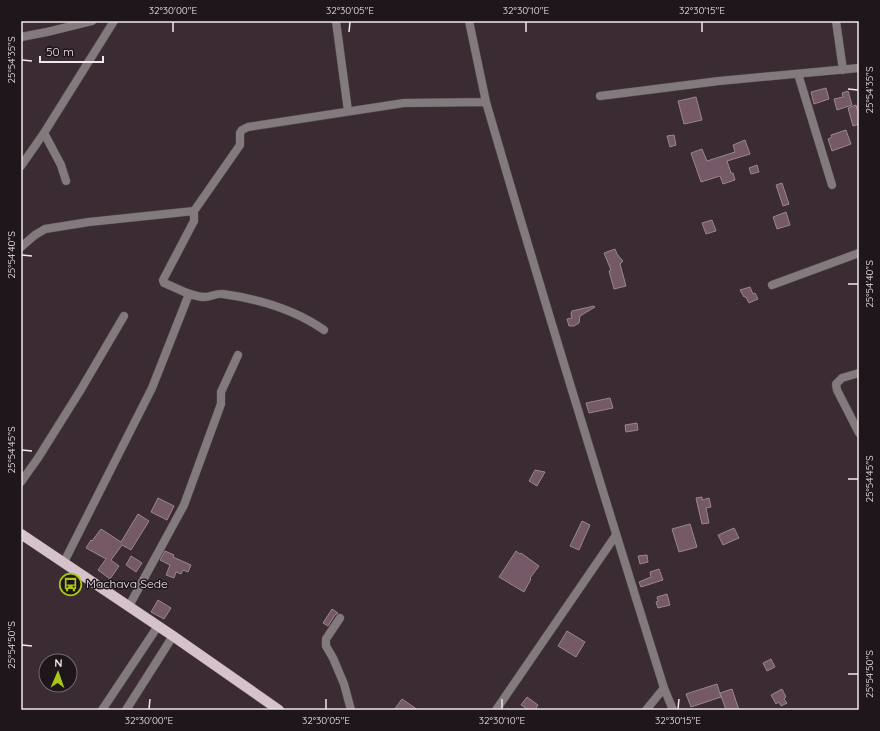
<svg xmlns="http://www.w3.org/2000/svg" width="880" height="731" viewBox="0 0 880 731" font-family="Quicksand,sans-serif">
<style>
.building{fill:#755966;stroke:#9a868f}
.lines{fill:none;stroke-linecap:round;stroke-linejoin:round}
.minor-casing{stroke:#584951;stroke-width:9}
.major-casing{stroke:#584951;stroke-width:11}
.minor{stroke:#837a7e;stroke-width:8}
.major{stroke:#d5c2cb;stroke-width:10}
.ticks{fill:none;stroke:#f2e7ec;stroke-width:1.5}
.labels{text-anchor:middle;stroke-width:3;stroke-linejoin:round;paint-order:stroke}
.poi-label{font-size:12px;fill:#f2e7ec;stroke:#1e161a;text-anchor:start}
.neatline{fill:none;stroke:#f2e7ec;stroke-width:1.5}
.ticks-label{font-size:10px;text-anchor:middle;fill:#f2e7ec}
</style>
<rect width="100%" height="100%" fill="#3b2b33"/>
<!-- building -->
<path class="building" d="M826,88l3,11 -15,5 -3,-12z
M848,91l4,14 -15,5 -3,-11 9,-2 -1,-4z
M696,97l6,23 -18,4 -6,-23z
M856,105l3,11v8l-6,2 -5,-18z
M846,130l5,14 -19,7 -4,-12 4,-2 -1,-2z
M674,135l2,10 -6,2 -3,-11z
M745,140l5,14 -23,7 4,12h2l2,7 -12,4 -3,-8 -19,6 -10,-29 11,-4 5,12 28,-9 -2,-7z
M757,165l2,7 -8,2 -2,-6z
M782,183l7,21 -6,2 -7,-21z
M786,212l4,13 -13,4 -4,-12z
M712,220l4,11 -10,3 -4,-11z
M615,249l2,5 6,7 -3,3 6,22 -12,3 -5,-18 2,-1 -7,-17z
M750,287l3,7 2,-1 3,6 -9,4 -3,-6h-2l-4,-7z
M594,306l1,1 -15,9 -1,7 -5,3h-5l-2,-7 5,-1 -1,-4 1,-3z
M610,398l3,10 -24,5 -3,-10z
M637,423l1,7 -12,2 -1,-7z
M535,470l10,2 -8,14 -8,-5z
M702,497v3l7,-2 2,9 -5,1 3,15 -7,1 -6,-26z
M158,498l16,8 -7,14 -16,-8z
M138,514l11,7 -18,29 -9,-5 -11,15 8,6 -9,13 -12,-9 8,-11 -20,-11 5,-8 1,1 9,-12 20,13z
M582,521l8,4 -11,25 -9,-4z
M690,524l7,23 -18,5 -7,-23z
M734,528l5,10 -16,7 -5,-10z
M165,551l9,4 -1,2 18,8 -3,7 -5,-2 -2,4 -5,-2 -2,6 -8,-3 4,-10 -10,-5z
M516,551l4,3 1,-1 18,13 -9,12 1,1 -7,13 -25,-15z
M647,555l1,7 -8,2 -2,-8z
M131,556l11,7 -6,9 -10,-7z
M659,569l4,11 -22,7 -2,-5 12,-5 -1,-5z
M667,594l3,11 -12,3 -2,-6 2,-1 -1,-4z
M158,600l13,8 -7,11 -13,-7z
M332,609l6,4 -3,2 -7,11 -5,-3z
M567,631l18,11 -9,15 -18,-11z
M771,659l4,8 -8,4 -4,-8z
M717,684l4,13 -30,10 -5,-13z
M732,689l7,21h-13l-6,-17z
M782,689l4,8 -2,2 3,4 -6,3 -2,-4 -3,2 -5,-9z
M527,697l11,8 -3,5h-6l-8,-5z
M402,699l16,11h-24z"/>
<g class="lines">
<defs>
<path id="minor" d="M336,21l12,90
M836,21l7,49
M21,37l26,-5 45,-11
M798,74l34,111
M600,96l119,-15 140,-13
M486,102c57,196 117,391 178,586l9,22
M44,133l17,32 5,16
M21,166l23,-33 70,-112
M21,247l14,-12 10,-6 44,-7 105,-11
M772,285l87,-32
M324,330c-30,-21 -65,-31 -101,-36 -7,-1 -12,3 -18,3 -14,0 -28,-9 -41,-14l-1,-3 31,-59v-10l46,-66v-12l2,-3 6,-3 156,-24 82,-1 -17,-81
M859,373l-17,5 -6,6 1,6 22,43
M21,482l17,-24 42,-67 44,-75
M64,562l88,-174 37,-94
M129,606l55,-101 37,-101v-12l17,-37
M340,618l-14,21v7l7,12 11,26 7,26
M102,710l56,-84
M126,710l47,-74
M496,710l120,-175
M646,710l18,-22"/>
<path id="major" d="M21,534l152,102 106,74"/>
</defs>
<!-- minor casing -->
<use href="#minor" class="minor-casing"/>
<!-- major casing -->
<use href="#major" class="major-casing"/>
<!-- minor -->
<use href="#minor" class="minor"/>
<!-- major -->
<use href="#major" class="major"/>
</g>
<!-- ticks -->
<path class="ticks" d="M173,32v-10M349,32l1,-10M526,32v-10M702,32v-10M22,60l10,1M848,89l10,1M22,255l10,1M848,284h10M22,450l10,1M848,479h10M22,645l10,1M848,674h10M149,709l1,-10M326,709v-10M502,709v-10M678,709l1,-10"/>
<!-- icons -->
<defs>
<symbol id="bus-ring" viewBox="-11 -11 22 22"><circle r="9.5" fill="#1e161a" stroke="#aac717" stroke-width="1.5"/><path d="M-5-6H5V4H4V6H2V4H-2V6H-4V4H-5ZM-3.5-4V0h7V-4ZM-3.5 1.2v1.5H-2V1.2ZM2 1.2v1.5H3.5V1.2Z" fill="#aac717"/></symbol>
</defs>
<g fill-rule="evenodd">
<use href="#bus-ring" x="58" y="572" width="25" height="25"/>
</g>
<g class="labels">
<!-- poi labels -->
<g class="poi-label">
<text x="86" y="588">Machava Sede</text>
</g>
</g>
<!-- border -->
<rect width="880" height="731" fill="none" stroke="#1e161a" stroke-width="44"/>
<!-- north arrow -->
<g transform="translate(58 673) rotate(2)"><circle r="19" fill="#1e161a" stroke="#736a6e"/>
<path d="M0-3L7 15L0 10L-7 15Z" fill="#aac717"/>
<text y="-6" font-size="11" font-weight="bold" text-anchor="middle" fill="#f2e7ec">N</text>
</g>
<!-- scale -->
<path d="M40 56v6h63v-6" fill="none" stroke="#f2e7ec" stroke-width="2"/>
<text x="46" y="56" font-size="12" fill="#f2e7ec" stroke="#1e161a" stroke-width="3" paint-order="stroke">50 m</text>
<rect x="22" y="22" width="836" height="687" class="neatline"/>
<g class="ticks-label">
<text x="173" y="14">32°30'00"E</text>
<text x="350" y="14">32°30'05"E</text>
<text x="526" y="14">32°30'10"E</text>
<text x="702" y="14">32°30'15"E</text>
<text transform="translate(11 60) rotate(-90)" y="4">25°54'35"S</text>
<text transform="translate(869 90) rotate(-90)" y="4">25°54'35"S</text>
<text transform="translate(11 255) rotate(-90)" y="4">25°54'40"S</text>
<text transform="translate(869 284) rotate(-90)" y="4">25°54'40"S</text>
<text transform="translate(11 450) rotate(-90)" y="4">25°54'45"S</text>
<text transform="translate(869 479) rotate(-90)" y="4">25°54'45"S</text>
<text transform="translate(11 645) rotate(-90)" y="4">25°54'50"S</text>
<text transform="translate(869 674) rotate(-90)" y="4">25°54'50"S</text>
<text x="149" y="724">32°30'00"E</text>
<text x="326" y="724">32°30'05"E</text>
<text x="502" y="724">32°30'10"E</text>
<text x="678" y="724">32°30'15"E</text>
</g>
</svg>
